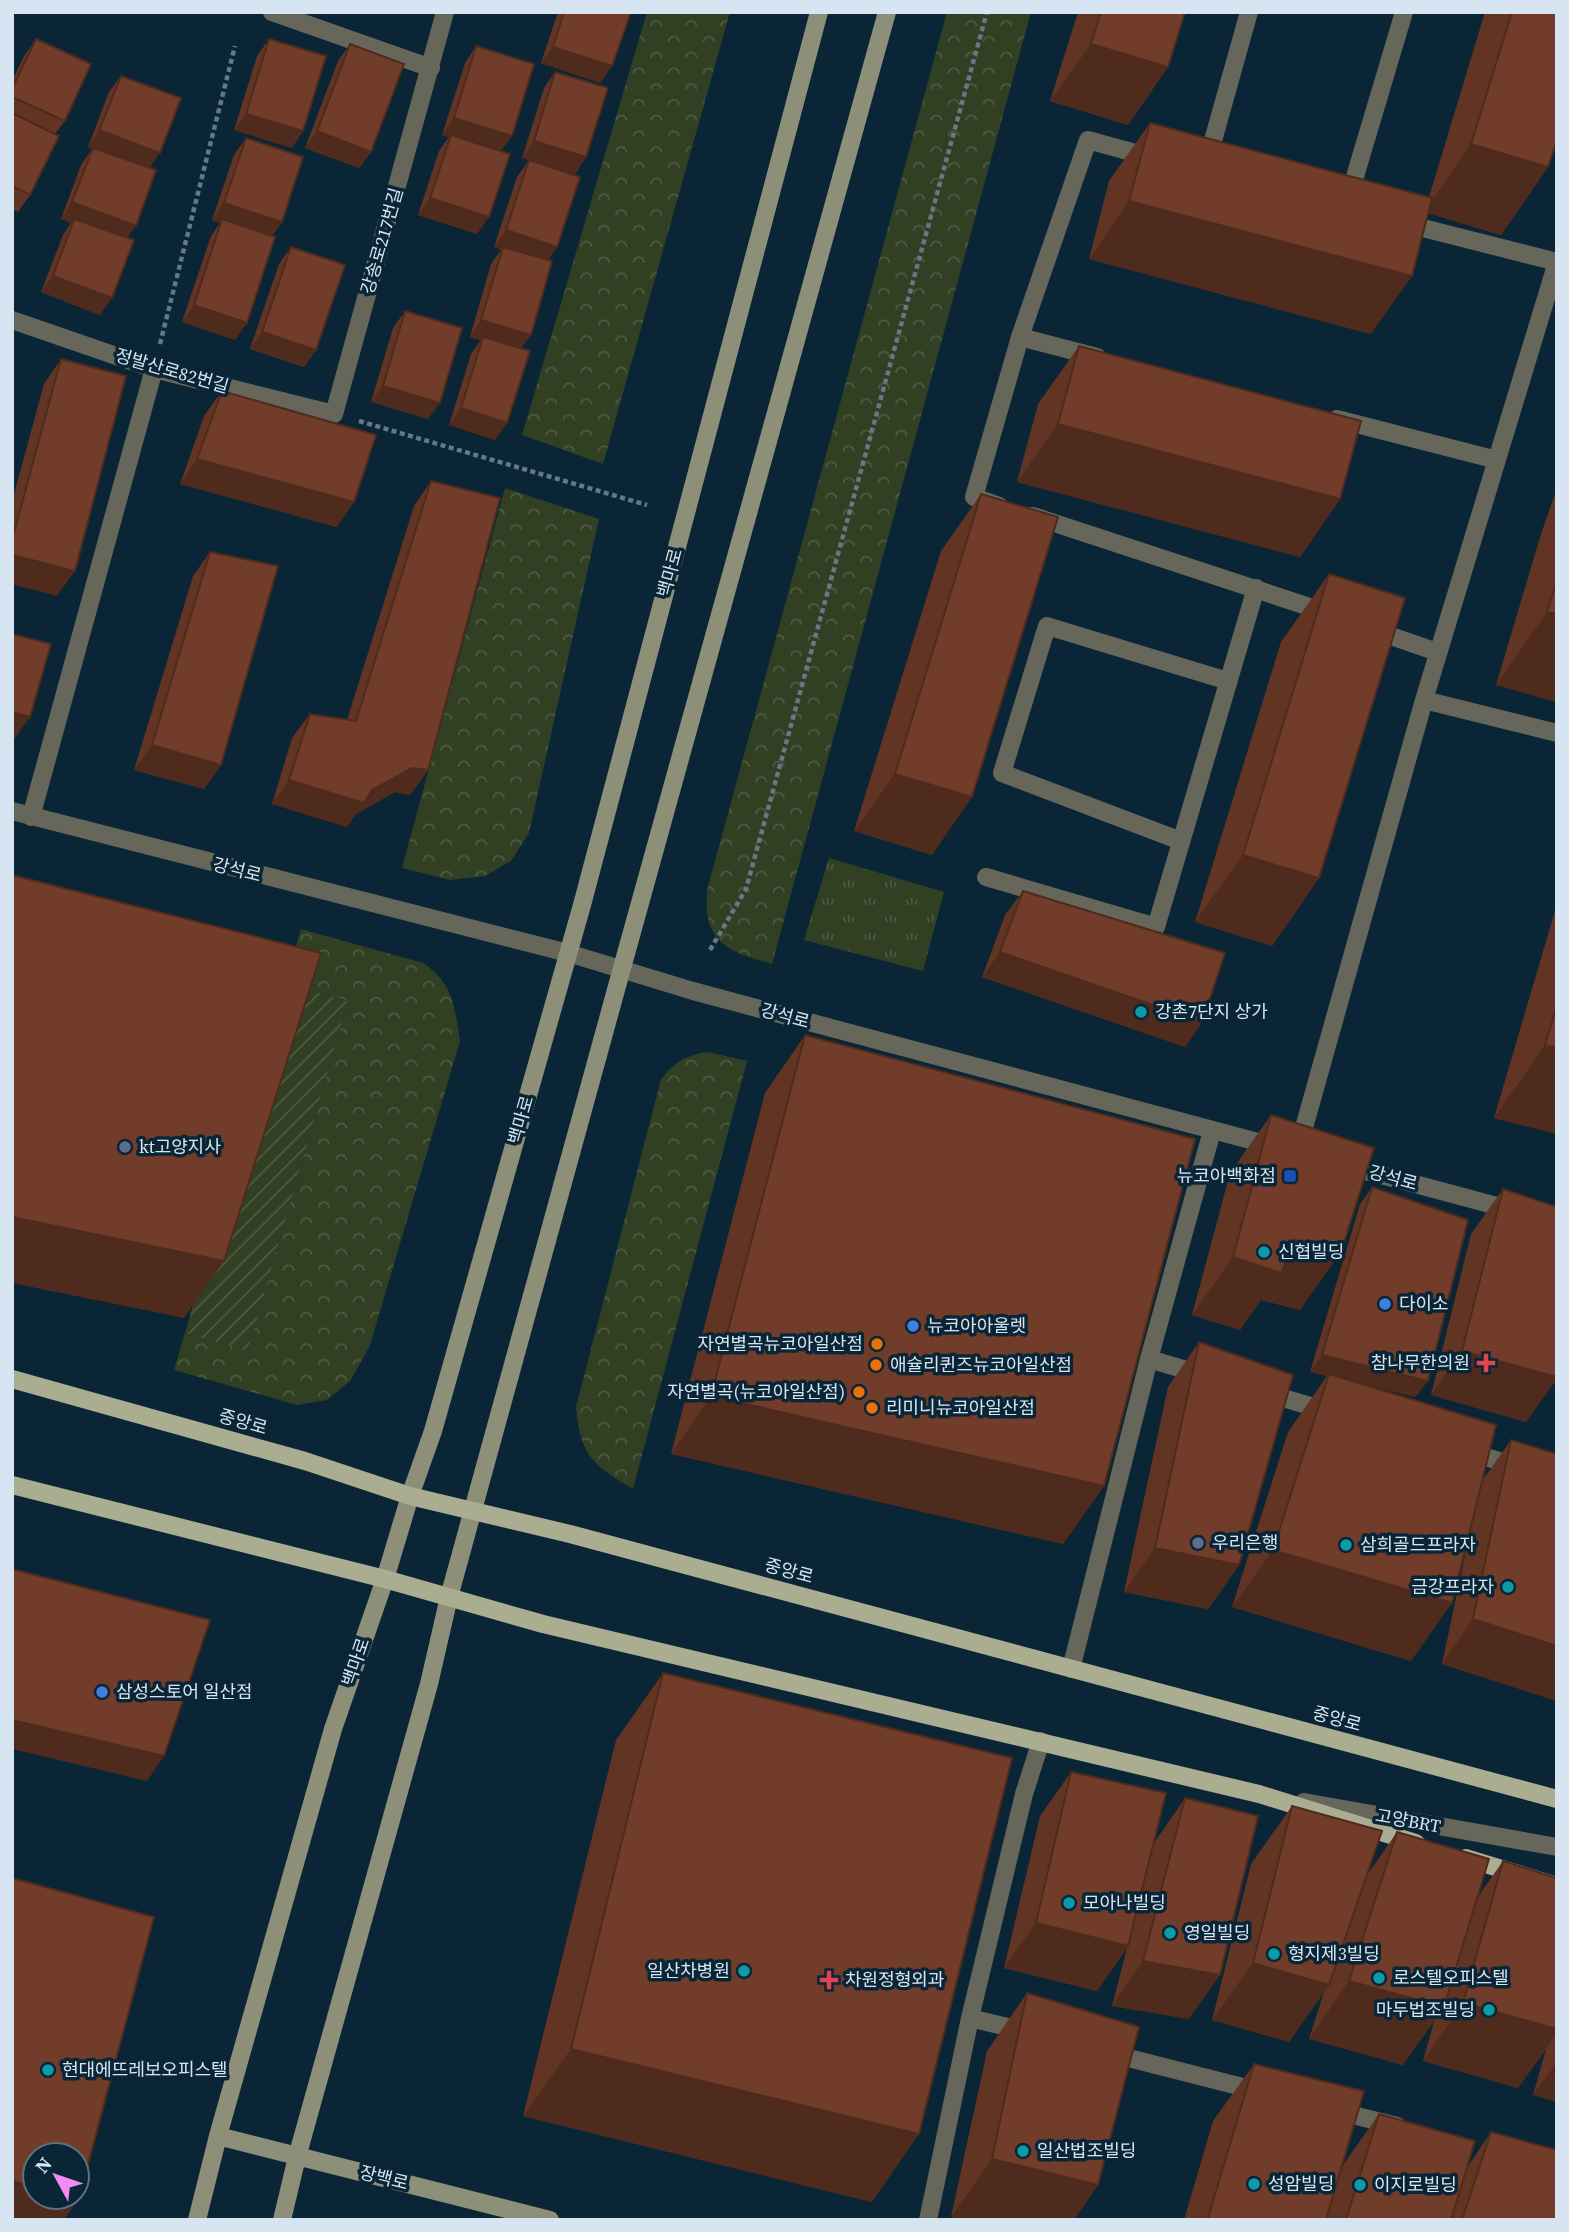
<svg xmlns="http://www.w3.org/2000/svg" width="1569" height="2232" viewBox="0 0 1569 2232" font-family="'Source Serif 4','Noto Sans KR',serif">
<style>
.grass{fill:url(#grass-tufts)}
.forest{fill:url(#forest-crowns)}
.garden{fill:url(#garden-furrows)}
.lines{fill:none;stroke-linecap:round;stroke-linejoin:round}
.path{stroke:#647988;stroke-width:4.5;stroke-dasharray:5 3.5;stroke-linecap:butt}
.lane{stroke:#66675a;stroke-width:18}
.street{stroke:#66675a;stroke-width:18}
.secondary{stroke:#8d8f79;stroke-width:18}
.primary{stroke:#abad91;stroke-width:18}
.wall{fill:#613424}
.shaded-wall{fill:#4f2b1d}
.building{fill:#713d2a;stroke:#4f2b1d;stroke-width:2}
.culture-dot{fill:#0f9aa8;stroke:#0a2536;stroke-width:2.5}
.service-dot{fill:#5c6f8a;stroke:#0a2536;stroke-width:2.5}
.transit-dot{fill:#1a4fb4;stroke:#0a2536;stroke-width:2.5}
.shop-dot{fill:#3f7fe0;stroke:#0a2536;stroke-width:2.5}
.food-dot{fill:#e8710a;stroke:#0a2536;stroke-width:2.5}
.health-dot{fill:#e0444e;stroke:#0a2536;stroke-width:2.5}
.labels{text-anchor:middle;stroke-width:7;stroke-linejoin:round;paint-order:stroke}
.street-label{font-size:18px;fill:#d6e5f1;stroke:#0a2536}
.poi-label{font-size:18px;fill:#d6e5f1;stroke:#0a2536;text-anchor:start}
</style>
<defs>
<pattern id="grass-tufts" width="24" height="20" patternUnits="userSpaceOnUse" patternTransform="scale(1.75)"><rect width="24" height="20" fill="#313f23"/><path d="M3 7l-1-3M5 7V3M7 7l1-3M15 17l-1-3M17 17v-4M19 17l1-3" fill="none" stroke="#4e5b43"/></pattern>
<pattern id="forest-crowns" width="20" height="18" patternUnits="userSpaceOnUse" patternTransform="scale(1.75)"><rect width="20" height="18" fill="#313f23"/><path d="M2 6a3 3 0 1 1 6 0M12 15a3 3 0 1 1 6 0" fill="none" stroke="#4e5b43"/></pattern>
<pattern id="garden-furrows" width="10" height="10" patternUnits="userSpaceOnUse" patternTransform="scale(1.75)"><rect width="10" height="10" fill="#313f23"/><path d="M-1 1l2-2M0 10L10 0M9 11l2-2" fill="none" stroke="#4e5b43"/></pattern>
</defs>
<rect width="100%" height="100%" fill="#0a2536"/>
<!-- grass -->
<path class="grass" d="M829,858l115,34 -21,79 -119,-31z"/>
<!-- forest -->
<path class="forest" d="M647,12h83l-127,452 -81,-29z
M947,12h84l-259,952c-26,-8 -58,-14 -64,-46 -2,-9 -1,-19 -1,-28z
M505,488l94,31 -70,314 -18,28 -26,15 -35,4 -48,-12z
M301,929l122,34c31,21 31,43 37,78l-90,304 -19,35 -24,20 -30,5 -123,-35 11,-37 63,17 100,-349 -63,-18z
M708,1052l39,9 -114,428c-40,-24 -53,-33 -57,-82l85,-328c14,-17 25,-24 47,-27z"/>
<!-- garden -->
<path class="garden" d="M285,983l63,18 -100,350 -63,-18z"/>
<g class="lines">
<!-- path -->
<path class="path" d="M160,344l75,-298
M359,421l288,84
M710,950l36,-61 241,-877"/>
<!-- lane -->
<path class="lane" d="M1207,162l42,-150
M1348,200l56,-188
M1403,223l154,39 -133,438
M1020,337l77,20
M1337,419l160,41
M999,506l-25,-9 46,-160 68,-197 65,18
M1033,516l295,97
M1371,629l66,23
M1181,841l-179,-68 45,-147 181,55
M986,877l170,50 100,-339
M1298,1149l126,-449 133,33
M1304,1802l253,45"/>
<!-- street -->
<path class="street" d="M272,12l159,56
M12,320l142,49 180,45 111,-402
M12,811l556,142 125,38 580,155
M31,817l123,-448
M1344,1165l213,57
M1149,1359l54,16
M1263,1392l64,19
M1465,1451l92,27
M1071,1669l78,-310 63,-228
M970,2018l58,14
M1109,2053l153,39
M1333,2110l64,16
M928,2220l42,-202 54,-224 17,-53"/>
<!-- secondary -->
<path class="secondary" d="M218,2136l332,84
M197,2220l21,-84 115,-407 52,-150 25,-83 23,-65 149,-526 237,-893
M282,2220l15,-63 132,-473 20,-87 173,-629 265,-956"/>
<!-- primary -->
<path class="primary" d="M12,1379l293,82 105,35 160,38 987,265
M12,1485l373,94 158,45 716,170 157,49
M1466,1858l91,28"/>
</g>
<!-- wall -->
<path class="wall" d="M558,12h73l-19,54 -12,17 -59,-20z
M1078,12h107l-17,55 -40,58 -78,-24z
M1485,12h72l-9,155 -47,68 -73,-22 -57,121 -282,-75 20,-78 41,-58 279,74z
M36,39l29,82 -10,13 -25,61 -12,17 -6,-3v-128l12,-25z
M269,39l23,109 -58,-18 23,-74z
M350,44l21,108 -12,16 -54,-20 33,-87z
M476,46l25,105 -24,83 -59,-19 21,-64 10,-14 -7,-2 23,-72z
M555,72l31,85 -11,17 -53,-16 22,-70z
M121,76l6,162 -27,77 -59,-23 22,-57 8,-12 -10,-4 20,-54 11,-16 -4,-2 21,-55z
M246,138l36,84 -10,14 -37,104 -53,-18 29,-86 9,-13 -8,-3 22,-65z
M529,160l28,87 -9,13 -27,89 -26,91 -46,-15 22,-71 10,-14 -11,-3 21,-73 10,-14 -7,-3 23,-70z
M291,247l25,103 -12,17 -54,-18 29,-85z
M405,311l23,108 -57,-17 22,-74z
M1079,346l261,153 -40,58 -283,-75 21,-78z
M61,359l-4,237 -45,-12v-83l32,-117z
M222,391l115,136 -157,-43 24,-68z
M431,481l-3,289 -18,25 -15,-3 -39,22 -9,13 -75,-23 20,-66 18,-24 37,6 67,-214z
M1557,488v214l-61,-17 45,-151z
M981,494l-49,361 -78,-24 87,-280z
M210,552l11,213 -17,24 -70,-19 59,-194z
M1329,574l-10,304 -47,68 -77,-24 86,-280z
M1023,891l179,131 -17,25 -203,-70 23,-62z
M1557,904v230l-63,-16z
M805,1035l299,451 -41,58 -392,-90 94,-361z
M1271,1115l29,195 -39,-10 -21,30 -48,-15 38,-142z
M1372,1187l44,210 -51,-12 117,96 29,-41 46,261 -115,-37 31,-146 -62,143 -179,-54 56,-175 39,-56 -17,-4 50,-168z
M1503,1189l23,233 -95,-27 40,-161z
M1199,1342l40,223 -31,44 -84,-17 44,-205z
M663,1673l209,529 -349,-86 93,-376z
M1071,1772l83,71 31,-45 4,221 -77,-13 15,-58 -30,43 -93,-23 36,-152z
M1292,1806l73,72 32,-46 80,66 26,-37 54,17v224l-24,-7 13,-46 -28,39 -95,-27 11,-40 -31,44 -94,-26 15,-47 -35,50 -77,-22 39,-156z
M1027,1993l47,227h-110l-13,-3 36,-166z
M1254,2064l87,104 38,-54 89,52 23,-34 66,88h-373l29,-99z"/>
<!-- shaded-wall -->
<path class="shaded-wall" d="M1091,44l77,23 -40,58 -78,-24z
M553,47l59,19 -12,17 -59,-20z
M246,114l57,17 -11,17 -58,-18z
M454,118l58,18 -12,17 -49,-18 -2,2 -7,-2z
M99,130l61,23 -12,17 -60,-23z
M317,131l54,21 -12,16 -54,-20z
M534,141l52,16 -11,17 -53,-16z
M1471,144l77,23 -47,68 -77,-23z
M430,198l59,19 -12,17 -59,-19z
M1129,201l283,75 -41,58 -282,-75z
M72,202l64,24 -12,16 -50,-23 -3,4 -10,-4z
M224,203l58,19 -12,17 -48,-20 -2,4 -8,-3z
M506,230l51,17 -12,17 -42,-17 -2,3 -7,-3z
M53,276l59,22 -12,17 -59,-23z
M194,305l53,18 -12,17 -53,-18z
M481,320l50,15 -12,16 -36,-14 -2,3 -11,-3z
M262,332l54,18 -12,17 -54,-18z
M383,386l57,17 -12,16 -57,-17z
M461,408l46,15 -12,17 -46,-15z
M1058,424l282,75 -40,58 -283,-75z
M197,459l157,43 -17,25 -157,-43z
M12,555l63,16 -18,25 -45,-12z
M1547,612l10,2v88l-61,-17z
M12,712l18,5 -17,24h-1z
M152,745l69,20 -17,24 -70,-19z
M412,768l16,2 -18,25 -15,-3 -39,22 -9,13 -75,-23 17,-24 83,10z
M895,774l77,23 -40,58 -78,-24z
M1243,855l76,23 -47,68 -77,-24z
M1000,952l202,70 -17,25 -203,-70z
M1545,1045l12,3v86l-63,-16z
M12,1217l212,44 -40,57 -172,-35z
M1295,1240l46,12 -41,58 -39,-10 -21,30 -48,-15 41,-58z
M1462,1351l95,26v2l-31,43 -95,-27z
M1322,1355l106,26 -12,16 -88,-21 1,-2 -2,2 -17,-4z
M711,1396l393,90 -41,58 -392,-90z
M1155,1548l84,17 -31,44 -84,-17z
M1273,1550l179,53 -41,58 -179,-54z
M1473,1619l84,27v55l-115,-37z
M12,1720l152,36 -17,25 -135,-32z
M1036,1923l92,23 -31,45 -93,-23z
M1143,1961l77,14 -31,44 -77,-13z
M1253,1963l76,22 -40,57 -77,-22z
M1349,1981l95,26 -41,58 -94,-26z
M1463,2003l94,26v4l-39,55 -95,-27z
M571,2049l348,85 -47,68 -349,-86z
M1557,2062v40l-24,-7z
M992,2159l106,26 -24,35h-110l-13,-3z
M12,2181l23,6v10h38l6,1 -15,22h-49l1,-2 -2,2h-2z"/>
<!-- building -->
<path class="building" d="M564,12h67l-19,54 -59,-19z
M1101,12h84l-17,55 -77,-23z
M1512,12h45v128l-9,27 -77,-23z
M36,39l55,25 -26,57 -53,-24v-8z
M269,39l57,17 -23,75 -57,-17z
M350,44l54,20 -33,88 -54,-21z
M476,46l58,18 -22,72 -58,-18z
M555,72l53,16 -22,69 -52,-16z
M121,76l60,22 -21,55 -61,-23z
M12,113l47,23 -29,59 -18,-9z
M1150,123l282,75 -20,78 -283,-75z
M451,135l59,19 -21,63 -59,-19z
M246,138l57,19 -21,65 -58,-19z
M93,148l63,22 -20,56 -64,-24z
M529,160l51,17 -23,70 -51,-17z
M74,219l60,21 -22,58 -59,-22z
M222,219l53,18 -28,86 -53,-18z
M291,247l54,18 -29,85 -54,-18z
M503,247l49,14 -21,74 -50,-15z
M405,311l57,17 -22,75 -57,-17z
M483,337l47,14 -23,72 -46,-15z
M1079,346l282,75 -21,78 -282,-75z
M61,359l65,17 -51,195 -63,-16v-15z
M222,391l154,44 -22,67 -157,-43z
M431,481l69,17 -72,272 -16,-2 -40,22 -8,13 -75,-23 21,-66 46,7z
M981,494l77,23 -86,280 -77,-23z
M210,552l68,14 -57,199 -69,-20z
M1329,574l76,24 -86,280 -76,-23z
M1557,580v34l-10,-2z
M12,634l39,10 -21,73 -18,-5z
M12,875l309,78 -97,308 -212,-44z
M1023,891l202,62 -23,69 -202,-70z
M1557,1006v42l-12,-3z
M805,1035l390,104 -91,347 -393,-90z
M1271,1115l103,33 -33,104 -46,-12 -14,33 -48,-16z
M1372,1187l96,33 -40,161 -106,-26z
M1503,1189l54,18v170l-95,-26z
M1199,1342l94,33 -54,190 -84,-17z
M1329,1374l167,51 -44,178 -179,-53z
M1511,1440l46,14v192l-84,-27z
M12,1569l198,51 -46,136 -152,-36z
M663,1673l349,85 -93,376 -348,-85z
M1071,1772l95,21 -38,153 -92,-23z
M1185,1798l73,18 -38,159 -77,-14z
M1292,1806l90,25 -53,154 -76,-22z
M1397,1832l92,27 -45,148 -95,-26z
M1503,1861l54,17v151l-94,-26z
M12,1878l142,39 -75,281 -6,-1h4v-42h-42v32l-23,-6z
M1027,1993l112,34 -41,158 -106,-26z
M1254,2064l110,27 -38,129h-110l-8,-2z
M1379,2114l96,27 -24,79h-105z
M1491,2132l66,18v70h-95z"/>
<!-- markers -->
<g class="culture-dot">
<circle cx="1141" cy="1012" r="7"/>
<circle cx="1264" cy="1252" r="7"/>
<circle cx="1346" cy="1545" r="7"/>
<circle cx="1508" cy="1587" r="7"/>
<circle cx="1069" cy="1903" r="7"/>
<circle cx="1170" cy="1933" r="7"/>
<circle cx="1274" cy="1954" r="7"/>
<circle cx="744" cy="1971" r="7"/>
<circle cx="1379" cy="1978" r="7"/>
<circle cx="1489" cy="2010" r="7"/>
<circle cx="48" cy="2070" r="7"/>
<circle cx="1023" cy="2151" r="7"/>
<circle cx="1254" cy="2184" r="7"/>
<circle cx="1360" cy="2185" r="7"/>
</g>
<g class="service-dot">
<circle cx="125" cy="1147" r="7"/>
<circle cx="1198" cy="1543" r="7"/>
</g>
<rect class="transit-dot" x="1283" y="1169" width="14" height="14" rx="3.5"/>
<g class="shop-dot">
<circle cx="1385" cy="1304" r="7"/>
<circle cx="913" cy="1326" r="7"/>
<circle cx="102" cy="1692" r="7"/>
</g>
<g class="food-dot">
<circle cx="877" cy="1344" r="7"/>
<circle cx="876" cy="1365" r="7"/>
<circle cx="859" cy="1392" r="7"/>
<circle cx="872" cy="1408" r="7"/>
</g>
<g class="health-dot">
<path d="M1482.5 1352.5h7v7h7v7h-7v7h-7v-7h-7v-7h7z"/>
<path d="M825.5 1969.5h7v7h7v7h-7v7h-7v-7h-7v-7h7z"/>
</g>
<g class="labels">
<!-- street labels -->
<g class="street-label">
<text transform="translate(382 241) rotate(-74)" y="6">강송로217번길</text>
<text transform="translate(172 371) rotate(16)" y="6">정발산로82번길</text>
<text transform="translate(670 573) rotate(-75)" y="6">백마로</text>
<text transform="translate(237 870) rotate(14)" y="6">강석로</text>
<text transform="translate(785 1016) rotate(15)" y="6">강석로</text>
<text transform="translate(521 1120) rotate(-74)" y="6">백마로</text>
<text transform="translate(1393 1178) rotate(15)" y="6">강석로</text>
<text transform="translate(243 1422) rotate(16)" y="6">중앙로</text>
<text transform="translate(789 1571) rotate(15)" y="6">중앙로</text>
<text transform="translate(356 1662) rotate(-71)" y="6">백마로</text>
<text transform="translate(1337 1719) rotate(15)" y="6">중앙로</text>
<text transform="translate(1408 1821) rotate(10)" y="6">고양BRT</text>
<text transform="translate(384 2178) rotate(14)" y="6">장백로</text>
</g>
<!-- poi labels -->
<g class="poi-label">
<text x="1155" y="1018">강촌7단지 상가</text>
<text x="139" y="1153">kt고양지사</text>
<text x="1276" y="1182" text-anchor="end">뉴코아백화점</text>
<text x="1278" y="1258">신협빌딩</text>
<text x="1399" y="1310">다이소</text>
<text x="927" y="1332">뉴코아아울렛</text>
<text x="863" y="1350" text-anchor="end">자연별곡뉴코아일산점</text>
<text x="1470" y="1369" text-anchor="end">참나무한의원</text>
<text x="890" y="1371">애슐리퀸즈뉴코아일산점</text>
<text x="845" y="1398" text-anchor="end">자연별곡(뉴코아일산점)</text>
<text x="886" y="1414">리미니뉴코아일산점</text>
<text x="1212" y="1549">우리은행</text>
<text x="1360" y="1551">삼희골드프라자</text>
<text x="1494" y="1593" text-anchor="end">금강프라자</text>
<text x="116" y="1698">삼성스토어 일산점</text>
<text x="1083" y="1909">모아나빌딩</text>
<text x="1184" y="1939">영일빌딩</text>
<text x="1288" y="1960">형지제3빌딩</text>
<text x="730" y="1977" text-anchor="end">일산차병원</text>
<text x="1393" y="1984">로스텔오피스텔</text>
<text x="845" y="1986">차원정형외과</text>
<text x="1475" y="2016" text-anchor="end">마두법조빌딩</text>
<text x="62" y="2076">현대에뜨레보오피스텔</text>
<text x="1037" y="2157">일산법조빌딩</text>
<text x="1268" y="2190">성암빌딩</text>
<text x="1374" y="2191">이지로빌딩</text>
</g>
</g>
<!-- border -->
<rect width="1569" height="2232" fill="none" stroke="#d6e5f1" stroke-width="28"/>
<!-- north arrow -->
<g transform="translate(56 2176) rotate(310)"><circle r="33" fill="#0a2536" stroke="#5c7281" stroke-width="2"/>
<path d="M0-5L12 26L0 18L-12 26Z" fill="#f38af2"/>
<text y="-10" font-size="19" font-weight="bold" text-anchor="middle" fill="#d6e5f1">N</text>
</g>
</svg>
